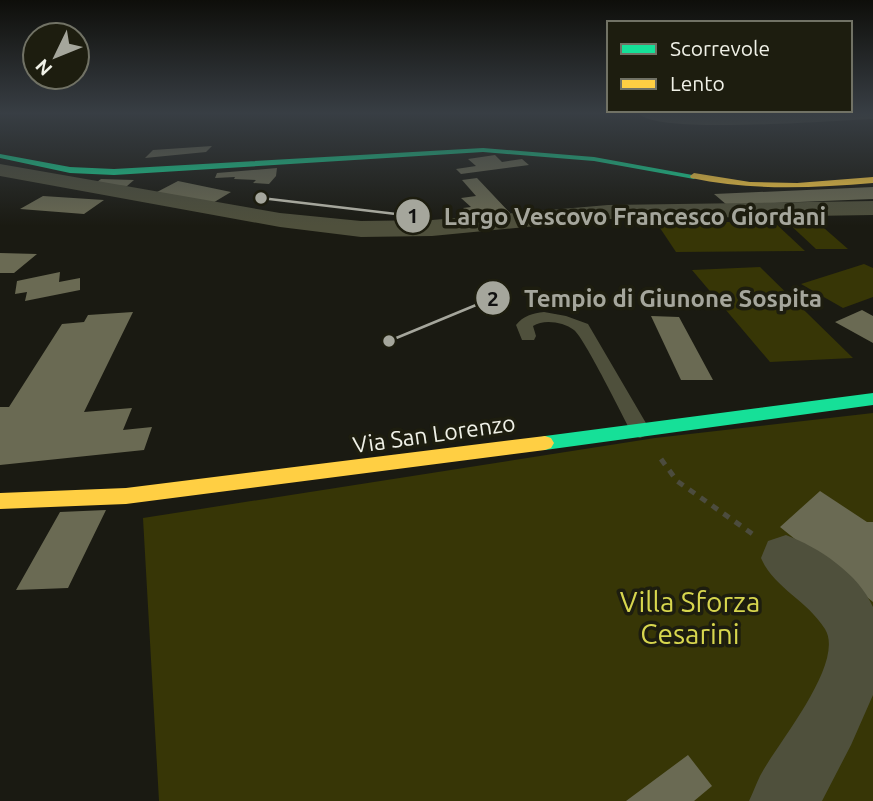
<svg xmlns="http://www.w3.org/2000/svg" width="873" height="801" viewBox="0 0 873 801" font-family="Ubuntu,sans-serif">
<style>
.green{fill:#373606}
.building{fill:#6a6a53}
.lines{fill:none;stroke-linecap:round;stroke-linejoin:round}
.path{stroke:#4c4c3e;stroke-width:5;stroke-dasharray:7 7;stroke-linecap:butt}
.lane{fill:#4f503c;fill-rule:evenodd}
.street{fill:#4f503c;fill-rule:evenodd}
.fast{fill:#16e098;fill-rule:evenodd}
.slow{fill:#ffcf43;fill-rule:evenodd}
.labels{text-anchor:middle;stroke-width:7;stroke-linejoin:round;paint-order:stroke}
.street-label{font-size:23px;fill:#f0f1e7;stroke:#1d1d0f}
.near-park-label{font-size:28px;fill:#d7d64e;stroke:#1d1d0f}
.leader{fill:none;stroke:#a5a69c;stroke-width:2.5}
.callout-dot{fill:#a5a69c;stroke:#1d1d0f;stroke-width:2.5}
.mark-label{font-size:21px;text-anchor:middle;font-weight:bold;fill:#111}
.callout-label{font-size:24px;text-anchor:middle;font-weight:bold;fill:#a5a69c;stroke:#1d1d0f;stroke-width:7;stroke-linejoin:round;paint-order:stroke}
</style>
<rect width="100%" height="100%" fill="#1a1a12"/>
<!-- green -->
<path class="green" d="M786,221h30l32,28h-32z
M656,222h118l31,29 -129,1z
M864,264l9,4v29l-30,11 -42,-24z
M760,267l93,91 -83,4 -78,-92z
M873,413v388h-714l-16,-283 512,-80z"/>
<!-- building -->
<path class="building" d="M212,146l-6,6 -61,6 8,-8z
M495,155l7,7 20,-3 7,6 -68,9 -5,-5 20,-3 -8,-7z
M277,168l-1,8 -7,8 -16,-1 3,-3 -22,-1 1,-2 -20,1 2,-5z
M477,178l33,35 -38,5 -9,-10 8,-1 -10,-9 15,-2 -14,-16z
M101,179l33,1 -7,6 -34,-1z
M178,181l53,11 -20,12 -54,-12z
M873,187v12l-146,6 -13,-11z
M43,196l61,4 -20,14 -64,-5z
M0,253l37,1 -23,19h-14z
M60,272l-1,10 21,-4v12l-55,11 2,-9 -12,2 2,-13z
M862,310l11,6v27l-38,-21z
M133,312l-49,100 48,-4 -9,22 29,-3 -8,23 -144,15v-58h9l53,-83 22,-2 4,-7z
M651,316l28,1 34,63h-32z
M820,491l47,31h6v80l-93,-75z
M106,510l-38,78 -52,2 44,-78z
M688,755l24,31 -18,15h-68z"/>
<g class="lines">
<!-- path -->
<path class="path" d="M661,459l16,22 77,54"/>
<!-- lane -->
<path class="lane" d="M544,312l22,4 22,8 62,106 -3,5 -7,3 -7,-3c-10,-18 -48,-96 -59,-105 -11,-8 -30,-11 -41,-4l3,10 -2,4h-12l-6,-15c7,-9 17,-12 28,-13z"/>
<!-- street -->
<path class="street" d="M640,114h233v5c-35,1 -216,16 -233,-5z
M0,164l280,49 81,8 71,-1 176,-15 265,-4v14l-265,4 -176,17 -71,1 -81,-10 -280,-51z
M786,535c32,12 73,39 87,72v88l-22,50 -29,56h-73c4,-8 7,-17 11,-25 16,-31 86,-113 65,-147 -18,-29 -51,-41 -64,-71l7,-17z"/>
<!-- fast -->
<path class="fast" d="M483,148l111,9 104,19 -4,3 -100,-18 -111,-9 -369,23 -44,-2 -70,-15v-4l70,13 44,2z
M873,393v12l-328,45 -6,-2 -3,-5 3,-5 6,-2z"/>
<!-- slow -->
<path class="slow" d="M694,173l56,9 47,1 76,-6v6c-62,5 -121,8 -182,-5l-1,-2z
M545,436l6,2 3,5 -3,5 -6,2 -419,54 -126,5v-16l126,-5z"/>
</g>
<!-- sky -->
<linearGradient id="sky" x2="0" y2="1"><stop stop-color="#0e0e0a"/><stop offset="0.5" stop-color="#383e44"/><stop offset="1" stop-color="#383e44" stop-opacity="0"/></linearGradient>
<rect width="873" height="226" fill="url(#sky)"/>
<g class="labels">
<!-- street labels -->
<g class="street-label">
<text transform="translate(434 434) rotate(-8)" y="8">Via San Lorenzo</text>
</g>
<!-- near-park labels -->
<g class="near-park-label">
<text x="690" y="612">Villa Sforza<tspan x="690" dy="32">Cesarini</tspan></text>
</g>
</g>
<!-- callouts -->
<path class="leader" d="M261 198L413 216M389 341L493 298"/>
<g class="callout-dot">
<circle cx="261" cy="198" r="7"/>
<circle cx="389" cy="341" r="7"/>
<circle cx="413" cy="216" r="18"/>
<circle cx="493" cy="298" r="18"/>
</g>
<g class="mark-label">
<text x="413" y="223">1</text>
<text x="493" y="306">2</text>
</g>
<g class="callout-label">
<text x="635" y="225">Largo Vescovo Francesco Giordani</text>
<text x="673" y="307">Tempio di Giunone Sospita</text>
</g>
<!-- legend -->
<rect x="607" y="21" width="245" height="91" fill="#1d1d0f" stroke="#717265" stroke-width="2"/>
<rect x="621" y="44" width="35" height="10" fill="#16e098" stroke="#717265" stroke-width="2"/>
<text x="670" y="56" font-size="21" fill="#f0f1e7">Scorrevole</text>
<rect x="621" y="79" width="35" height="10" fill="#ffcf43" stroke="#717265" stroke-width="2"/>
<text x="670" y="91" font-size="21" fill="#f0f1e7">Lento</text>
<!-- north arrow -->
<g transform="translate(56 56) rotate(227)"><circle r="33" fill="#1d1d0f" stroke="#717265" stroke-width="2"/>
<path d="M0-5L12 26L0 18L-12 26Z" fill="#a5a69c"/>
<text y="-10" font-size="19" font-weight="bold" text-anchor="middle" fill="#f0f1e7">N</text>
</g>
</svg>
